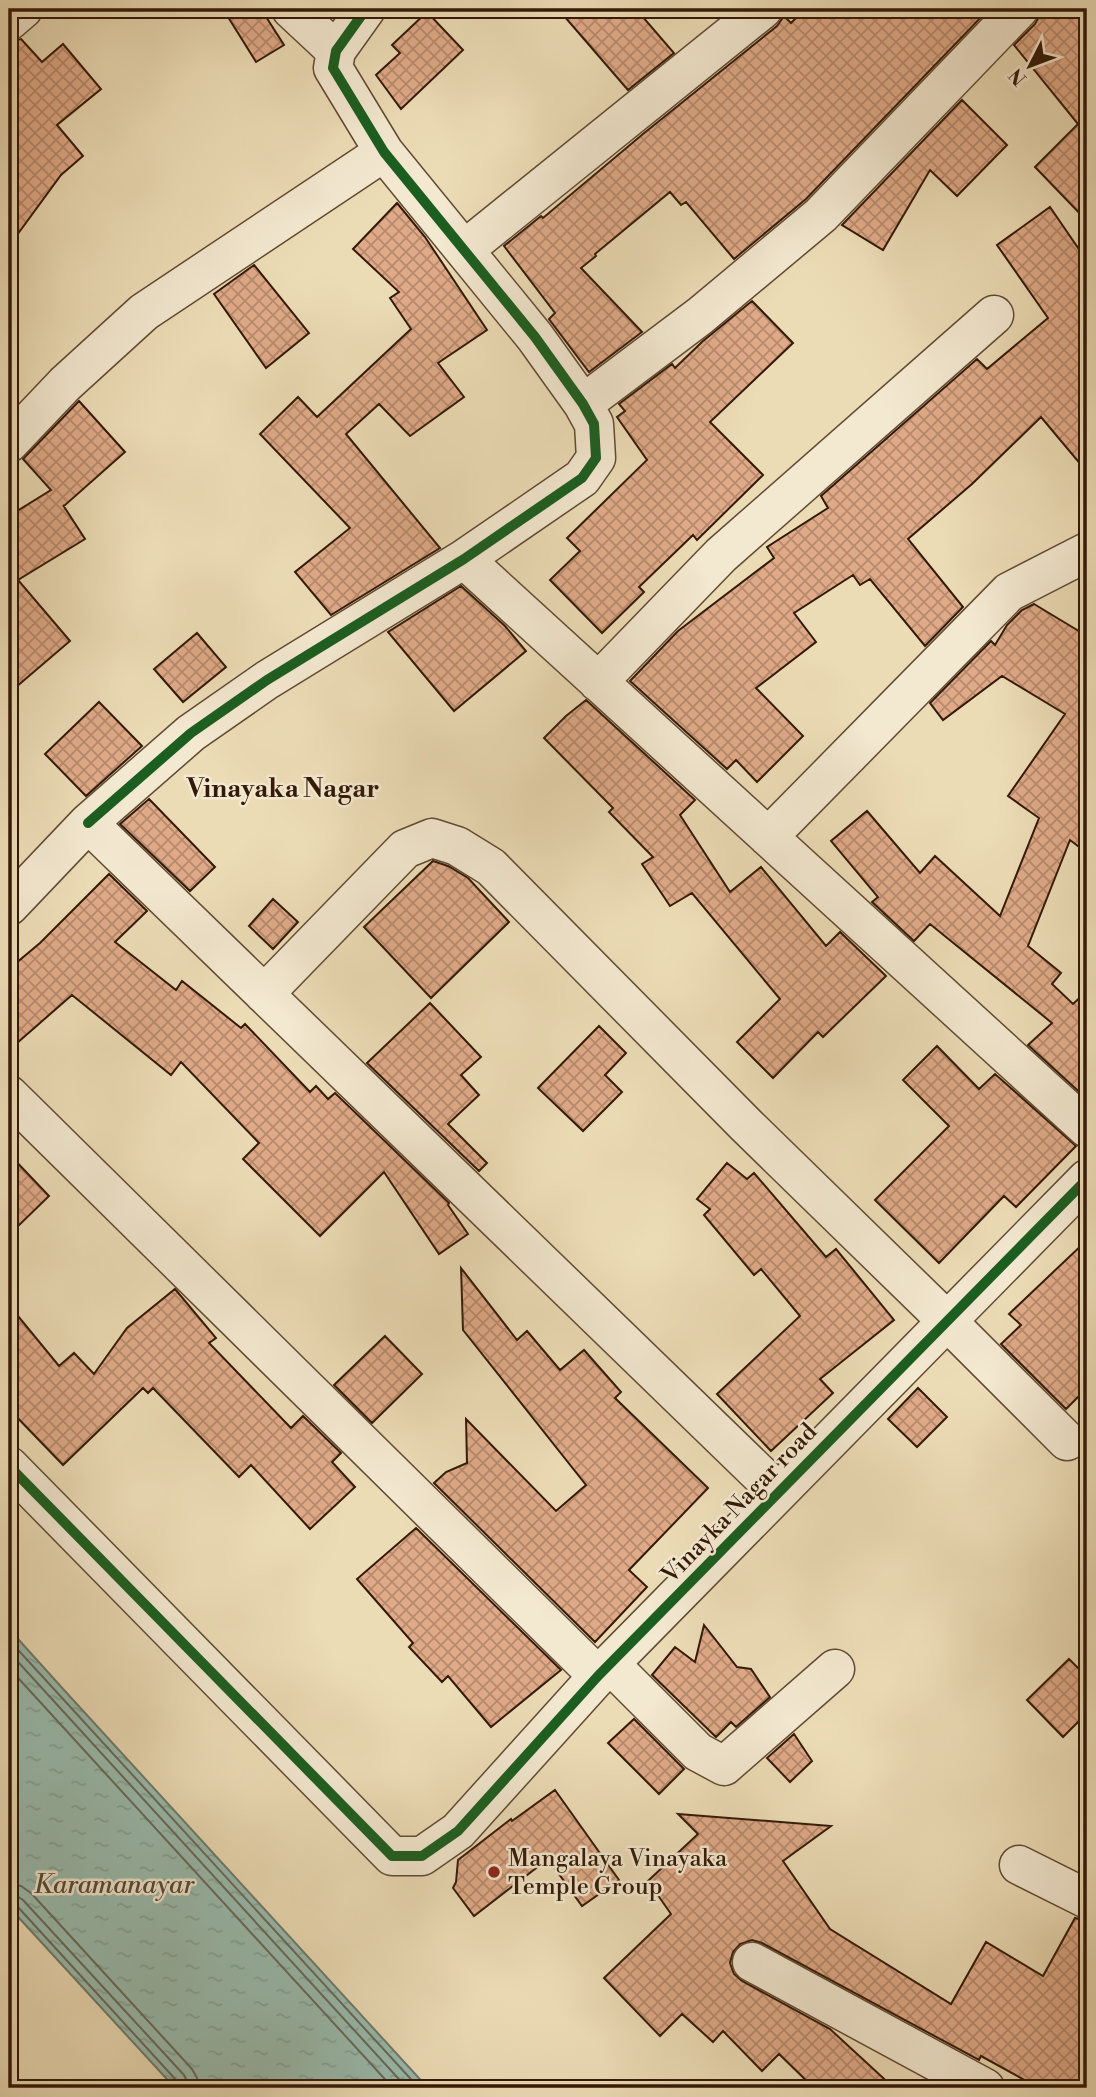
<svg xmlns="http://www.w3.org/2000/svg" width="1096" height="2097" viewBox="0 0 1096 2097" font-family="'Libre Bodoni',serif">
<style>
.water{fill:url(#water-ripples);stroke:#707b6c;stroke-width:2}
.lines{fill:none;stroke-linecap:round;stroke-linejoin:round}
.shore{stroke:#666a5b;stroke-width:2}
.building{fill:url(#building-cross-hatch);stroke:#331907;stroke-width:2}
.minor-casing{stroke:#614a33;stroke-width:41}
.minor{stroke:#f3e8d0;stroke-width:38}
.cycleway-casing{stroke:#f3e8d0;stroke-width:15}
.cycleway{stroke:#1b5e20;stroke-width:10}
.poi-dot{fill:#8f2418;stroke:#f3e8d0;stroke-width:2.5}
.labels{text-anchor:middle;stroke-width:5;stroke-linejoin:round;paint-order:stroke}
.street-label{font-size:24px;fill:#331907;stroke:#f3e8d0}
.poi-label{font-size:24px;fill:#331907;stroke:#f3e8d0;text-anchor:start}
.neighbourhood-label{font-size:26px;font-weight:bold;fill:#331907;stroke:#f3e8d0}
.water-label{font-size:26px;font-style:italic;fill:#524a39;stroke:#f3e8d0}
</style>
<defs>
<pattern id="water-ripples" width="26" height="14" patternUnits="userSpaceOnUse" patternTransform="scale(1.75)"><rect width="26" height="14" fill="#99bcaf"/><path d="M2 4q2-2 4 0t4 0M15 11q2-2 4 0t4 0" fill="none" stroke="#84a195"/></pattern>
<pattern id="building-cross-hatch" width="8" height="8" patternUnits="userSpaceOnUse" patternTransform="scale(1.75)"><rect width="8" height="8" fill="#e0aa88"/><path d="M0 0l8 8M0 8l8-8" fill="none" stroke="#b68a6d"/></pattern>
</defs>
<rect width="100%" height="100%" fill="#ecdcb6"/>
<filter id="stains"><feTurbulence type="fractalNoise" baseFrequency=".00286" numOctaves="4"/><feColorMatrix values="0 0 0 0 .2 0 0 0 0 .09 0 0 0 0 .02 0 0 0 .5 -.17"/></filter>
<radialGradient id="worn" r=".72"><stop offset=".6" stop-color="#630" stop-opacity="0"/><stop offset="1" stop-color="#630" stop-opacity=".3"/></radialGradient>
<!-- water -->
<path class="water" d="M9,1629l55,61 364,398h-253l-166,-181z"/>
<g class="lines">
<!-- shore -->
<path class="shore" d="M9,1640l410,448
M9,1652l398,436
M9,1668l384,420
M9,1884l12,2 10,7 161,176 5,9 2,10
M9,1895l8,1 6,4 161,175 3,6 1,7
M9,1903l8,3 160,175 2,7"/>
</g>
<!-- building -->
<path class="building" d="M223,9h38l23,36 -28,17z
M558,9h78l38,44 -46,37z
M805,9h184l-183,190 -72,60 -48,-57 -5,3 -11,-13 -75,62 1,2 -15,12 61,64 -53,40 -40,-53 6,-6 -51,-67 37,-30 2,2 100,-84 134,-108 7,-10 7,7z
M1040,9h47v212l-52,-54 43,-43 -64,-79 21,-21 5,-9z
M427,12l36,38 -62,59 -25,-34 24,-22 -8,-8z
M21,39l21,23 21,-18 38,45 -44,36 26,31 -22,19 -52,71v-204z
M962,100l45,45 -50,51 -27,-26 -47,80 -41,-25z
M397,203l28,34 62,93 -49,33 26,34 -54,39 -31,-32 -33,30 94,114 -109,67 -36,-43 55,-44 -90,-94 38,-37 19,20 94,-88 -21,-31 9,-6 -46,-43z
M1050,207l37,54v211l-46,-55 -69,67 -64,55 55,68 -38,39 -55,-67 -10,6 -7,-10 -59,38 22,29 -60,46 47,48 -46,46 -21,-22 -9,9 -97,-88 48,-50 96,-73 -7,-11 61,-39 -7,-12 156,-137 10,10 61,-51 -51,-73z
M254,265l55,68 -43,35 -52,-74z
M752,301l41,42 -83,79 53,53 -66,65 -4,-5 -54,52 5,5 -42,41 -52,-53 30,-29 -13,-13 80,-78 -30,-43 8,-6 -6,-7 53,-40 3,4 28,-27z
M79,401l46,51 -61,54 -1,-1 22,34 -67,41 52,61 -61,52v-177l42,-26 -28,-31z
M461,586l44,40 21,25 -72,60 -66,-79z
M1034,604l53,32v217l-17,-13 -42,106 33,27 -9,11 21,20 14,-13v108l-59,-54 24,-22 -122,-99 -16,17 -42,-39 6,-5 -47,-56 36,-30 53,62 15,-17 65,60 39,-98 -31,-22 57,-82 -63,-38 -59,44 -13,-17 61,-62 4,4 12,-20 15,-15z
M197,633l29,34 -43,35 -29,-33z
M586,700l109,100 -15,15 50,77 31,-25 65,79 14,-14 46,44 -63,61 -5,-5 -45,46 -36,-36 43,-43 -88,-106 -22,13 -28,-42 11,-7 -44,-45 4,-4 -69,-70 22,-22z
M99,702l43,44 -56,50 -41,-42z
M149,799l66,68 -25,24 -70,-67z
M433,861l15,5 20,12 41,44 -78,76 -67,-71z
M109,874l38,37 -32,31 61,48 6,-9 59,47 4,-4 65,68 6,-6 12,13 7,-6 114,110 -1,2 20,29 -29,20 -55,-82 -64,64 -77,-77 16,-16 -78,-81 -10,13 -99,-80 -63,55v-81l31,-26z
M273,899l25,23 -25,27 -24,-23z
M430,1003l51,54 -20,18 18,20 -31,29 39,39 -8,8 -112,-108z
M599,1026l27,27 -21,22 17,17 -39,39 -45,-43z
M937,1046l42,43 16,-15 81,72 -60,61 -12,-11 -65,67 -64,-63 74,-74 -46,-46z
M9,1154l40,42 -40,39z
M727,1163l20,16 7,-6 72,84 10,-8 58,71 -74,59 13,14 -62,58 -54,-57 83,-78 -39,-47 -7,6 -50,-60 6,-6 -13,-10z
M1087,1240v148l-21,21 -65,-65 20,-19 -12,-11z
M461,1268l56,72 10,-9 33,39 24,-20 37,42 -6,6 93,90 -79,82 18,17 -52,55 -161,-159 12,-11 21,-9 -1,-44 90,92 30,-26 -123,-155z
M175,1289l41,49 -7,5 82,85 12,-12 38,37 -9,9 23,25 -45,42 -59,-64 -12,12 -86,-89 -5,5 -5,-5 -80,77 -54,-56v-104l50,61 15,-13 20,21 33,-46z
M385,1336l37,38 -50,49 -38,-38z
M918,1388l29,29 -30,30 -29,-28z
M416,1528l145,142 -70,57 -43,-51 -6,6 -33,-35 4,-4 -56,-64z
M704,1625l33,42 14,2 19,28 -34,30 -5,-5 -15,15 -64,-62 23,-28 20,15z
M1069,1659l18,18v36l-24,24 -36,-37z
M634,1719l50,50 -25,25 -51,-51z
M794,1734l18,27 -22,21 -23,-24z
M555,1790l64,90 -37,26 -34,-47 -74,57 -21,-28 3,-6 2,-22 53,-41 1,2z
M678,1814l153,12 -48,35 47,68 121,75 35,-62 57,34 32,-58 12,3v167h-48l-58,-32 -2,4 -217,-117 -10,-3 -12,4 -7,8 -3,11 4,11 8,7 88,48 64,59h-80l-35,-34 -17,17 -39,-40 -10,11 -31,-28 -22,22 -56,-58 67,-64 -23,-33 50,-47z"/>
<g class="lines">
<defs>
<path id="minor" d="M291,9l45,42
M9,21l14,-12
M464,250l299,-241
M583,404l117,-88 121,-101 198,-206
M9,443l56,-59 79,-72 240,-160
M464,559l623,569
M598,682l123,-127 273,-240
M88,823l103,-90 76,-53 197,-121 118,-81 14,-20 -2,-34 -11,-20 -48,-67 -151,-185 -51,-84 3,-17 30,-42
M768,837l241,-245 78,-40
M9,906l79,-83 690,669
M264,994l141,-145 27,-11 25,8 34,21 255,258 201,196 120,120
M9,1095l589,581
M9,1466l383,390h30l36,-25 140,-155 489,-497
M610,1664l88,88 26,14 111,-97
M1019,1865l68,34
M752,1962l233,126"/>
</defs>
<!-- minor casing -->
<use href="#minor" class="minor-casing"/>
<!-- minor -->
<use href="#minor" class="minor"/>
<defs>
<path id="cycleway" d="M88,823l103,-90 76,-53 197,-121 118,-81 14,-20 -2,-34 -11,-20 -48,-67 -151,-185 -51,-84 3,-17 30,-42
M9,1466l383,390h30l36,-25 140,-155 489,-497"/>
</defs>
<!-- cycleway casing -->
<use href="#cycleway" class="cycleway-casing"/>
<!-- cycleway -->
<use href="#cycleway" class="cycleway"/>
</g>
<!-- markers -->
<circle class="poi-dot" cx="494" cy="1872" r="7"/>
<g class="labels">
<!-- street labels -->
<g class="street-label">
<text transform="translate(739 1503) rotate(-46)" y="8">Vinayka Nagar road</text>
</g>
<!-- poi labels -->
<g class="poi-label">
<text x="508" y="1866">Mangalaya Vinayaka<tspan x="508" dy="28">Temple Group</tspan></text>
</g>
<!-- neighbourhood labels -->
<g class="neighbourhood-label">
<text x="283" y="797">Vinayaka Nagar</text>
</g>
<!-- water labels -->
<g class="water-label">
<text x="114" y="1893">Karamanayar</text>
</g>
</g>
<!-- margin -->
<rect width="1096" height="2097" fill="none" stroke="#ecdcb6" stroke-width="35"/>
<rect x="10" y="10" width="1075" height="2076" fill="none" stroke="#331907" stroke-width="3.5"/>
<rect x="18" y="18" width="1061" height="2062" fill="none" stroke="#331907" stroke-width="2"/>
<!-- north arrow -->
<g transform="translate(1030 66) rotate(228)" stroke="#f3e8d0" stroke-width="5" paint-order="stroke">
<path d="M0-5L12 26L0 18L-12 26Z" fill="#331907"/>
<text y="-10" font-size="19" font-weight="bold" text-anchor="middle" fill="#331907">N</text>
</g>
<rect width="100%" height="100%" filter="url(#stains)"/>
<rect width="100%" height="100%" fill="url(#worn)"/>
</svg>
